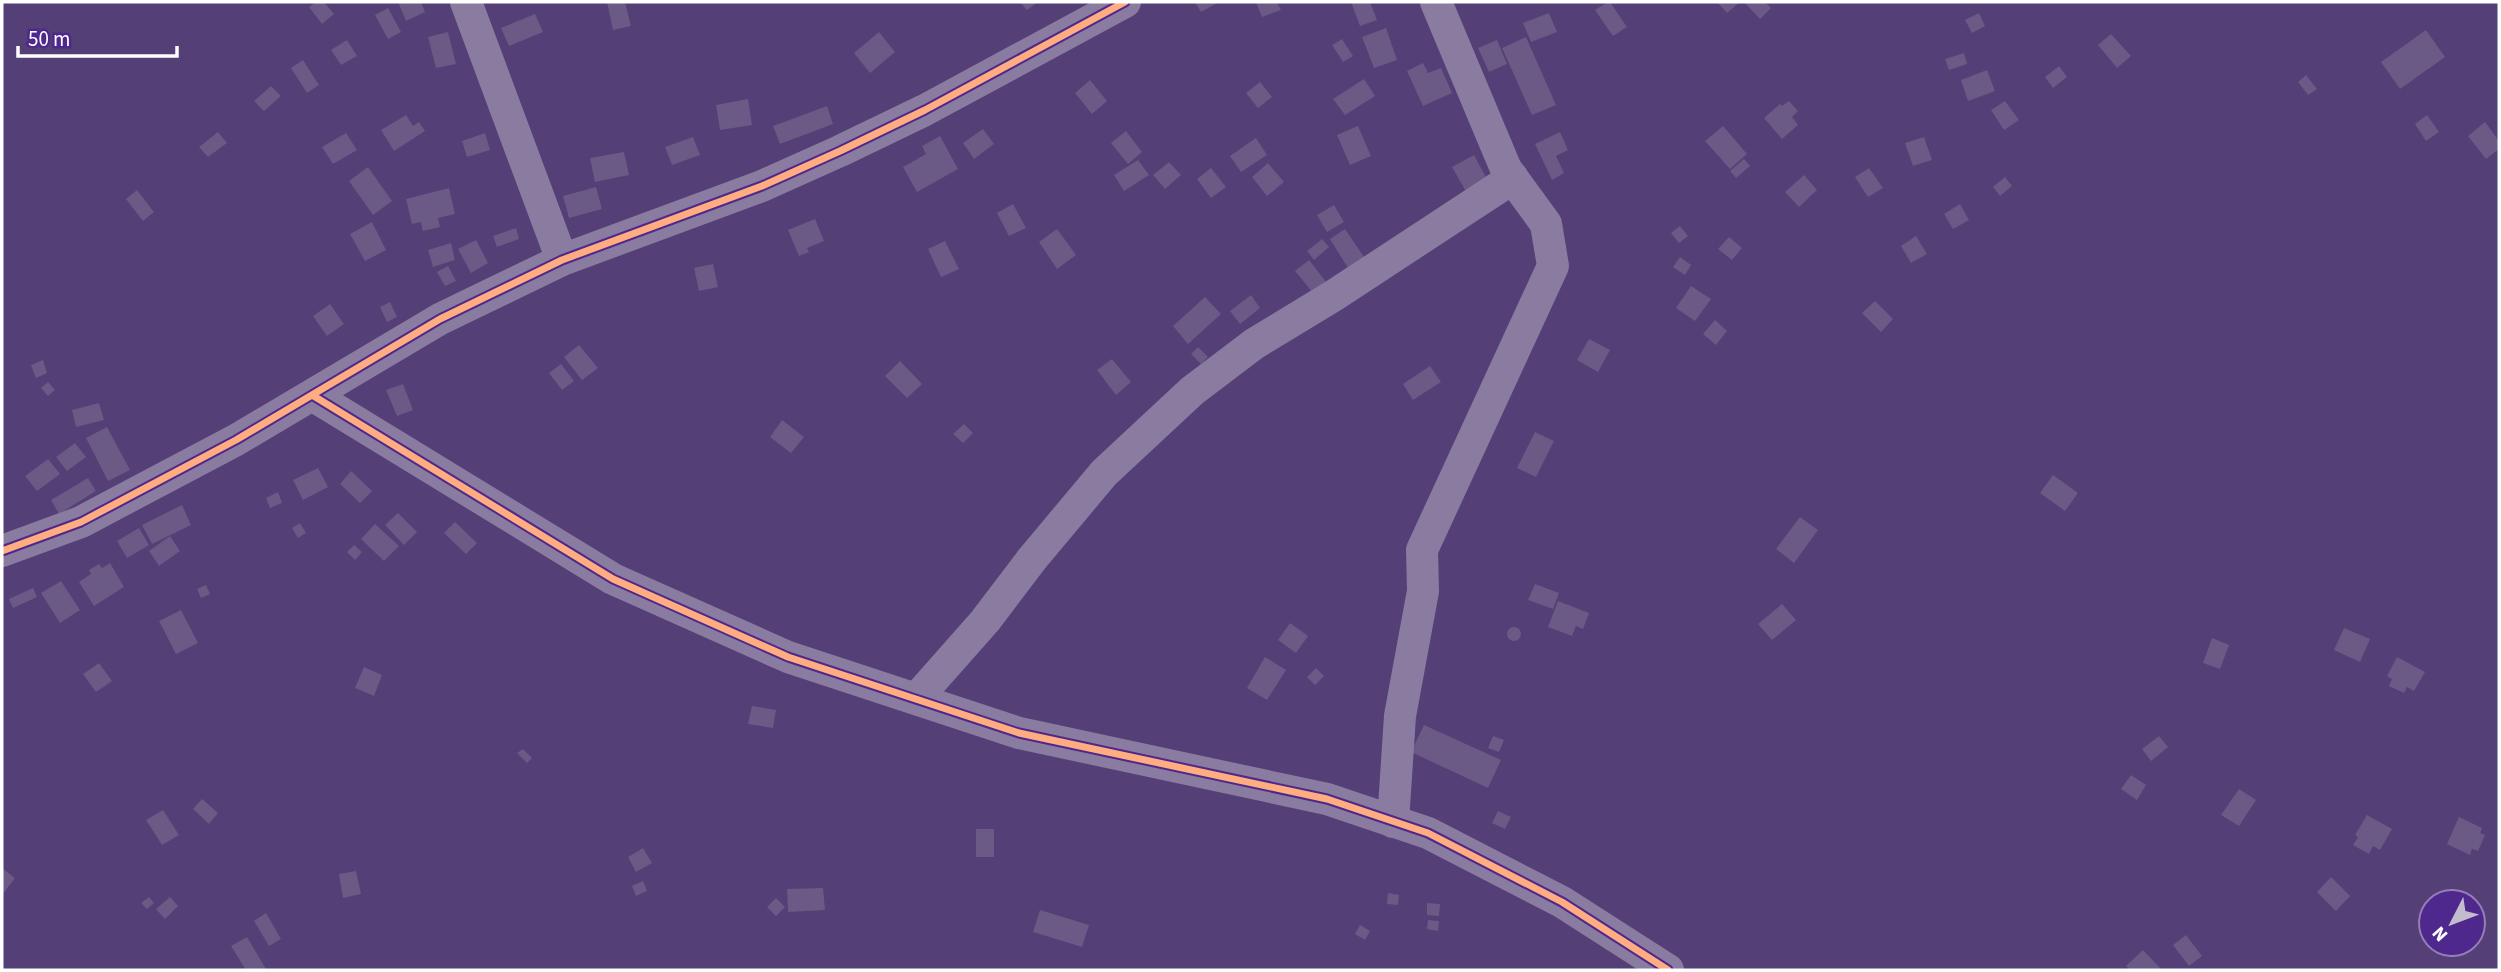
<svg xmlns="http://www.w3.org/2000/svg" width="2501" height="972" viewBox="0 0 2501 972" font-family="'Source Sans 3',sans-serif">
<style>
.building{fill:#6b5a85}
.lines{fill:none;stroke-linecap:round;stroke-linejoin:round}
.minor{stroke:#8a7ba1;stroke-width:32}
.cycleway-casing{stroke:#4e288c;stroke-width:11}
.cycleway{stroke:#ffac80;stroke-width:7}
</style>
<rect width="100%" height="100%" fill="#543f76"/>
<!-- building -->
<path class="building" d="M316,2h8l10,12 -12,10 -13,-17z
M398,2h23l4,10 -19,9z
M607,2h18l6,24 -18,4z
M1020,2h18l-11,8z
M1195,2h24l-18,10z
M1256,2h21l4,8 -19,7z
M1351,2h19l7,18 -17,6z
M1608,2h2l17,25 -14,9 -18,-26z
M1717,2h23l-13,11z
M1744,2h21l6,6 -11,11z
M388,8l13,24 -13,7 -13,-24z
M1549,13l8,19 -26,10 -8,-19z
M1979,13l6,13 -13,7 -7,-13z
M535,14l8,18 -34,14 -8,-18z
M1386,28l11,32 -23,8 -12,-31z
M2426,30l19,27 -45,32 -19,-27z
M448,32l8,32 -20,4 -8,-31z
M879,32l16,20 -25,21 -16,-20z
M2111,34l20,22 -14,12 -19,-23z
M1526,37l30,68 -24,10 -30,-67z
M1342,39l11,17 -10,6 -11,-17z
M347,40l10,16 -16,9 -10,-15z
M1497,40l10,24 -18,8 -11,-24z
M1964,53l3,11 -18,6 -4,-11z
M303,60l16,25 -12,8 -16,-25z
M1423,63l5,10 13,-5 11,25 -29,13 -16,-35z
M2059,66l8,11 -14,11 -8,-11z
M1987,70l8,21 -27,10 -7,-21z
M2306,75l11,14 -9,6 -10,-13z
M1364,79l11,17 -30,19 -12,-16z
M1090,80l17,21 -15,13 -17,-21z
M1260,82l12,15 -14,11 -12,-15z
M271,86l10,10 -17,15 -10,-10z
M748,99l4,26 -32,5 -4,-25z
M1789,101l9,10 -6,6 6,8 -16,14 -18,-21 16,-14 2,2z
M2005,101l14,19 -15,10 -13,-20z
M827,106l6,18 -53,20 -7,-18z
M406,115l7,11 6,-4 6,9 -31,20 -13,-21z
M2427,115l12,17 -13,9 -11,-17z
M2485,122l14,19v8l-13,10 -18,-23z
M1358,126l13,30 -21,9 -13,-30z
M1723,126l24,28 -17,15 -25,-28z
M983,129l11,15 -20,15 -11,-16z
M1126,131l16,21 -14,12 -17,-21z
M218,132l9,11 -19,14 -9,-10z
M1560,132l8,18 -12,6 8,17 -12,7 -17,-36z
M346,133l11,17 -24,14 -11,-17z
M485,133l5,17 -23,7 -5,-16z
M940,136l18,33 -41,23 -14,-25 23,-13 -4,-8z
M693,137l7,18 -28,10 -7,-18z
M1924,137l8,23 -19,6 -8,-23z
M1256,138l11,17 -26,17 -11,-16z
M624,152l5,23 -34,7 -5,-24z
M1474,155l15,28 -21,12 -16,-28z
M1744,159l6,7 -14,12 -6,-7z
M1138,160l11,15 -25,16 -10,-16z
M1169,162l12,13 -16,14 -12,-14z
M1268,163l16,19 -17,14 -15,-19z
M368,167l24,34 -19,14 -24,-34z
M1211,168l15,19 -15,11 -14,-19z
M1869,168l14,20 -15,9 -13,-20z
M1804,175l13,15 -18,17 -14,-15z
M2005,177l7,9 -12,10 -7,-9z
M596,187l6,22 -33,9 -6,-22z
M449,188l6,26 -17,4 2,9 -17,4 -2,-9 -9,2 -6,-25z
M137,190l17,22 -11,9 -17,-22z
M1013,204l13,24 -17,8 -12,-23z
M1960,204l9,16 -16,9 -9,-15z
M1334,205l10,17 -17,10 -10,-17z
M815,219l9,22 -17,7 2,4 -10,4 -11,-26z
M372,222l14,28 -21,11 -15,-27z
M1680,226l8,10 -9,7 -8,-10z
M516,228l3,11 -22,8 -4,-11z
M1057,229l19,26 -19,14 -18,-27z
M1345,229l19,28 -16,11 -18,-29z
M1916,236l11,18 -16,9 -10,-17z
M1729,237l13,11 -10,12 -14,-11z
M1322,239l7,8 -15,13 -7,-9z
M476,240l12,23 -17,10 -13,-24z
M945,241l14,28 -18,8 -13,-28z
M451,243l4,17 -22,7 -5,-17z
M1680,257l11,8 -6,10 -12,-8z
M1309,260l18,23 -13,11 -19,-23z
M713,264l5,23 -19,4 -5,-23z
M448,266l8,15 -11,5 -8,-14z
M1691,286l20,13 -16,22 -19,-13z
M1251,295l9,13 -20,16 -10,-13z
M1205,297l16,17 -33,30 -15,-18z
M1875,301l18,18 -12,13 -19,-19z
M390,302l7,15 -10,5 -7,-15z
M330,304l14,20 -17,12 -14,-20z
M1715,320l12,11 -11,14 -13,-11z
M1589,339l21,11 -12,22 -21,-12z
M579,345l19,23 -16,12 -18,-23z
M1198,347l10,10 -7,7 -10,-10z
M1112,359l19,23 -15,13 -19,-25z
M43,360l4,13 -11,5 -5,-13z
M900,361l22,23 -15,14 -22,-22z
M561,364l13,17 -12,9 -13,-17z
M1430,366l11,16 -28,18 -10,-16z
M48,382l7,8 -7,6 -7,-8z
M403,384l10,26 -16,6 -11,-26z
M99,403l5,17 -28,7 -4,-17z
M782,420l22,17 -13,16 -21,-16z
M964,424l9,9 -10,10 -10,-9z
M107,427l23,43 -22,11 -22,-43z
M1535,432l19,9 -18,36 -19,-9z
M75,443l11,14 -19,14 -11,-14z
M48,459l12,15 -23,17 -12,-15z
M318,468l10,19 -25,13 -10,-20z
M351,471l21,20 -12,12 -20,-19z
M2053,475l25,18 -13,18 -25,-18z
M88,478l8,13 -37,23 -8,-14z
M278,492l4,11 -12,5 -4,-10z
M182,505l9,20 -39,19 -10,-19z
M398,513l19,19 -13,13 -19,-20z
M1800,517l18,13 -24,33 -18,-14z
M455,522l22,21 -11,11 -22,-21z
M300,523l6,10 -8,5 -6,-10z
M375,524l24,22 -15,15 -23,-22z
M139,528l10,17 -22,13 -10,-17z
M170,536l10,15 -21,15 -10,-15z
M354,545l8,7 -7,8 -8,-8z
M110,563l14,24 -30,19 -15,-24 12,-8 -2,-4 10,-6 3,4z
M61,581l19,29 -20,13 -19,-30z
M1535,584l24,9 -6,16 -25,-9z
M206,585l4,9 -9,4 -4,-9z
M33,588l4,9 -24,11 -4,-9z
M1558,601l31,12 -6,16 -7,-3 -4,10 -24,-9z
M1782,604l14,16 -24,20 -14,-16z
M181,610l17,33 -22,11 -17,-33z
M1290,623l18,13 -12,17 -18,-13z
M1507 634a7 7 0 1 1 14 0a7 7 0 1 1-14 0Z
M2344,628l26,11 -10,23 -26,-12z
M2212,638l17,7 -9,24 -17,-6z
M1265,657l21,13 -19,30 -20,-12z
M2397,657l28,15 -11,19 -7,-4 -3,6 -15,-7 3,-7 -5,-3z
M99,663l13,18 -16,11 -13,-18z
M364,667l18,8 -8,21 -19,-8z
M1316,668l8,8 -9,9 -8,-8z
M752,706l24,4 -3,18 -25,-4z
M1424,725l77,35 -13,28 -77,-36z
M1493,736l11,4 -5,12 -11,-4z
M2159,736l9,11 -17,14 -9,-12z
M523,749l9,9 -5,5 -10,-10z
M2131,775l15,10 -9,15 -16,-11z
M2239,789l17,11 -17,26 -18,-11z
M202,799l16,14 -9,11 -16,-15z
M163,810l16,25 -17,10 -16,-25z
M1498,811l13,6 -6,12 -13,-6z
M2367,815l25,14 -12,21 -7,-4 -4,8 -16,-9 5,-8 -3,-2z
M2459,817l23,11 -2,5 5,2 -7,16 -6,-2 -2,6 -23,-11z
M976,829h18v28h-18z
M643,848l9,15 -16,9 -8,-15z
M2,868l13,10 -13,17z
M356,871l5,23 -18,4 -4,-24z
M2331,877l19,19 -14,15 -19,-19z
M643,881l4,10 -11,5 -4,-10z
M823,888l2,22 -37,2 -1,-23z
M1388,893l11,2 -1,10 -11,-1z
M149,897l5,6 -7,6 -6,-6z
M170,897l8,9 -13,13 -9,-10z
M776,898l9,9 -9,9 -9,-9z
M1427,903l13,1 -1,12 -12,-1z
M1040,910l49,15 -7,22 -49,-15z
M266,913l15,26 -12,7 -15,-25z
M1428,920l11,1 -1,10 -11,-2z
M1360,925l10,6 -5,9 -10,-6z
M2186,935l16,21 -13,10 -16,-21z
M247,937l19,32 -1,1h-19l-15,-24z
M2143,950l19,20h-32l-4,-4z"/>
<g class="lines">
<!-- minor -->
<path class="minor" d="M466,2l96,258
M312,395l301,184 175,78 231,76 308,66 101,34 134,69 106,68
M2,551l79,-29 155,-82 204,-121 122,-59 200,-74 78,-35 85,-41 200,-108
M916,699l69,-78 47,-62 72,-86 88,-82 62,-47 79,-48 180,-118
M1393,822l7,-106 23,-125 -1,-41 131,-284 -7,-42 -40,-55 -70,-167"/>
<defs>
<path id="cycleway" d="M312,395l301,184 175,78 231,76 308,66 101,34 134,69 106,68
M2,551l79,-29 155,-82 204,-121 122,-59 200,-74 78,-35 85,-41 200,-108"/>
</defs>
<!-- cycleway casing -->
<use href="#cycleway" class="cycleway-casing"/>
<!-- cycleway -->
<use href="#cycleway" class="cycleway"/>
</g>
<!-- border -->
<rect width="2501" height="972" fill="none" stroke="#ffffff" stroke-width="7"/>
<!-- north arrow -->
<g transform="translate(2452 923) rotate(228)"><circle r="33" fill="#4e288c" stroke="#957eba" stroke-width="2"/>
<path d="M0-5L12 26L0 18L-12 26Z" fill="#c3bccf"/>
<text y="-10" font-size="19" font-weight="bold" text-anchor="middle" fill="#ffffff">N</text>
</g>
<!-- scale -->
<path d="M18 46v10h159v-10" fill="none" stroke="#ffffff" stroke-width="3.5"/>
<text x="28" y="46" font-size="21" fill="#ffffff" stroke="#4e288c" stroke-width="5" paint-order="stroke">50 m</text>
</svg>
